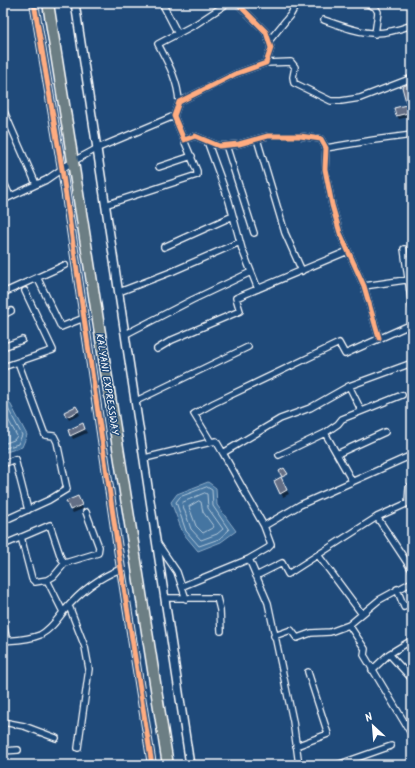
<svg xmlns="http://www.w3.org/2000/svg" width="415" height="768" viewBox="0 0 415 768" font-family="Kalam,sans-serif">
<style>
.water{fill:#4475a1;stroke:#8facc7}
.shadow{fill:#0007}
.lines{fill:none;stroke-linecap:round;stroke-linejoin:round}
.shore{stroke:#b4c8d9;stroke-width:1}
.building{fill:#646e85;stroke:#fff}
.minor-casing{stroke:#fff;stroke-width:8}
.tertiary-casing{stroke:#fff;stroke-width:10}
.trunk-casing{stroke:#fff;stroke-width:13}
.minor{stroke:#1f4a7a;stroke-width:5.5}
.tertiary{stroke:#1f4a7a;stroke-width:7}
.trunk{stroke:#6c7e84;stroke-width:10}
.cycleway-casing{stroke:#1f4a7a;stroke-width:8}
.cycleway{stroke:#ffac80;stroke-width:5}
.labels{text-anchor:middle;stroke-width:3;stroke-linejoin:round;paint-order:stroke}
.street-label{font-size:10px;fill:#fff;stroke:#1f4a7a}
</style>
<rect width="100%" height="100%" fill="#1f4a7a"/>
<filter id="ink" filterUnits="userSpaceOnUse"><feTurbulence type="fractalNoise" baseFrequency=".025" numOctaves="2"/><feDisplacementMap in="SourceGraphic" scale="8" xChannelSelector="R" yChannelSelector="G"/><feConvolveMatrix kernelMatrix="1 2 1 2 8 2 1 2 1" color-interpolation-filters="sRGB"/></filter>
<g filter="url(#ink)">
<!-- water -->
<path class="water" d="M4,392l23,43 -5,12 -19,6z
M208,482l8,6 1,17 19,26 -15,11 -23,9 -15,-18 -12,-31 6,-8z"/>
<!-- shadow -->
<path class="shadow" d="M407,85l5,14v6h-3l-6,-18z
M406,106l3,11 -10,2 -2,-4z
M76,407l4,8 -11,5 -4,-7z
M82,424l5,9 -14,6 -2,-4z
M281,479l8,15 -6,3 -8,-16z
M80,501l3,8 -10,4 -2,-3z"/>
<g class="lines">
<!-- shore -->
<path class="shore" d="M3,399l19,36 -4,9 -15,5
M3,410l14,26 -3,4 -11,4
M207,487l5,3 1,16 16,24 -10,9 -20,7 -13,-15 -10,-29 4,-5z
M205,493l2,1 1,14 15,21 -6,5 -16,6 -10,-11 -9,-26z
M199,501l2,1 2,10 11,15 -11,6 -7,-7 -7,-19z"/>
</g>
<!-- building -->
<path class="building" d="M408,84l4,17 -6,1 -4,-15z
M406,105l2,8 -12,3 -2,-8z
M76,406l3,5 -13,6 -2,-5z
M83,423l2,6 -15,7 -2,-6z
M284,468l4,6 -6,3 -3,-6z
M281,477l6,13 -7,4 -6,-13z
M78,496l4,9 -12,5 -4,-9z"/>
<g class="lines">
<defs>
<path id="minor" d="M162,3l16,31
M237,3l29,29 5,16 -5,15 -31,11 -56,28 -5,14 10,24 11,-4 24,10 20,-2 29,-8h32l21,3 5,9 -1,21 7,36 8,28 24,53 15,52
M366,3l9,4 3,5 -3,22
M324,20c37,13 50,19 88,5
M269,41l22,-27 6,-11
M266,63l25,-1 4,5 -2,10 1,6 37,18h10l19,-3 52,-20
M179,102c-1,-22 -11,-39 -21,-58l38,-20 32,-21
M3,109l33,75
M257,139l28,94 17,38
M207,141l22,60 13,48 16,40
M226,145l28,88
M326,148l48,-8 38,-5
M159,167l33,-11
M3,181l7,15
M3,200l43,-20 26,-18 26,-14 76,-32
M105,205l92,-30v-4l-13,-31
M164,247l69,-31
M404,249l8,58
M38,279l23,48 23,-9
M364,286l48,-7
M119,292l52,-20 69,-30
M3,293l62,-28
M3,315l8,-4
M126,334l66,-34 59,-28
M3,347l19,-7
M157,349l15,-9 68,-29 -4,-13 112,-47
M18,362l35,-12 -28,-59
M3,367l15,-5 27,73 9,1 3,6 10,47 -18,11 -46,21
M136,401l112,-54
M361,410l-12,-24 63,-23
M325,433l13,-9 4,-5 60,-24
M211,442l5,-1 7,12 57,-34 30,-11 39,-22
M223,453l41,73
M337,454l48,-22
M279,455l46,-22 27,48
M145,458l66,-16 -17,-28 20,-11 125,-60 6,11 67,-30
M3,464l12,-5 13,51
M412,486l-3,1 -1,16 -31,14 35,53
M21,537l11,42 3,3 12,-2
M158,544l19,28 9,27
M3,545l47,-20 11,33 4,5 -11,13 -7,4 16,32
M318,555l44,59
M65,563l33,-10 1,-6 -13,-35
M256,576l26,-13 6,11 89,-57
M183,586l66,-27
M397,589l7,18 8,-4
M165,598h52l3,12 1,21
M69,606l16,41 4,22 -11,79
M3,622l4,19
M349,625l16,24 -1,6 48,80
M274,636l17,-6 6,8 14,-5 19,-1 19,-7 30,-25 33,-18
M3,641c13,-1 25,-1 37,-6 10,-5 17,-15 24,-24 16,-19 33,-33 57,-42
M389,654l23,25
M372,670l17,-16 23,-14
M3,722l21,4 32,12
M296,746l32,-12 -20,-62
M3,751l15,-1
M299,765l-6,-44 -25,-118 -19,-44 19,-11 3,-3 -7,-19 36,-21 112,-50
M337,765l54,-19"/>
<path id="tertiary" d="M34,3l28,166 59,400 31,196
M75,3l115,762"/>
<path id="trunk" d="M48,3l120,762"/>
</defs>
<!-- minor casing -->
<use href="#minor" class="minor-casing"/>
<!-- tertiary casing -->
<use href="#tertiary" class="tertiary-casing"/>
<!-- trunk casing -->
<use href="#trunk" class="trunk-casing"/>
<!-- minor -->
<use href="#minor" class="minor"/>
<!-- tertiary -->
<use href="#tertiary" class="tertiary"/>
<!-- trunk -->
<use href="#trunk" class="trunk"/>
<defs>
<path id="cycleway" d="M34,3l28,166 59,400 31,196
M237,3l29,29 5,16 -5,15 -31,11 -56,28 -5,14 10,24 11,-4 24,10 20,-2 29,-8h32l21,3 5,9 -1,21 7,36 8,28 24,53 15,52"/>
</defs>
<!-- cycleway casing -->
<use href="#cycleway" class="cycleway-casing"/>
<!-- cycleway -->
<use href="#cycleway" class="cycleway"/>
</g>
</g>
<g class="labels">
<!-- street labels -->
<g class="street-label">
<text transform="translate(108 384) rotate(81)" y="4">KALYANI EXPRESSWAY</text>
</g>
</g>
<!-- margin -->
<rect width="415" height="768" fill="none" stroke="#1f4a7a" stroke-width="16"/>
<rect x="8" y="8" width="399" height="752" fill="none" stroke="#fff" stroke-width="1.5" filter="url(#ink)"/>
<!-- north arrow -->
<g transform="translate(373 726) rotate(334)" stroke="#1f4a7a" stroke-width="3" paint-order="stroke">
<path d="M0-3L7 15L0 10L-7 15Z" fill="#ffffff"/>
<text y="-6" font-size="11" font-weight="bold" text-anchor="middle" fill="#ffffff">N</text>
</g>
</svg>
